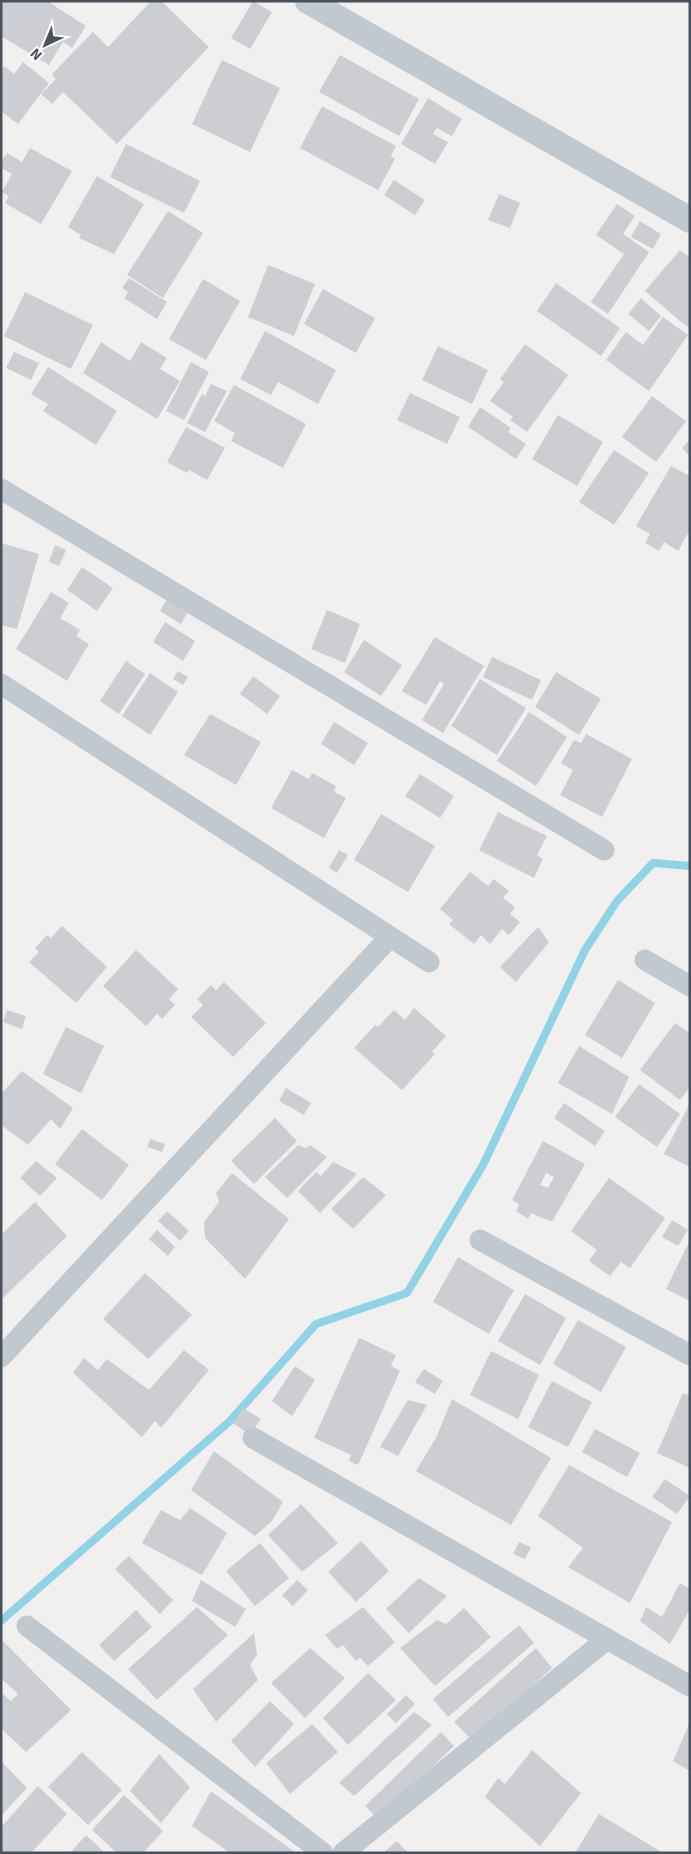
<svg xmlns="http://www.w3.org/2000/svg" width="691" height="1854" viewBox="0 0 691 1854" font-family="Signika,sans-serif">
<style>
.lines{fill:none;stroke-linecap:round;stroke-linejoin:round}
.stream{stroke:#90d3e7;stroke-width:8}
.building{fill:#cdced4;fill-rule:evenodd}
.minor{stroke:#c1c9d0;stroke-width:21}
.tertiary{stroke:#c1c9d0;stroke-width:26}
</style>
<rect width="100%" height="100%" fill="#f2f0ef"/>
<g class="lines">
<!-- stream -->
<path class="stream" d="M1,1621l229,-200 86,-97 91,-31 76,-128 102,-215 32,-49 36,-38 37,3"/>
</g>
<!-- building -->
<path class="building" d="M1,1h46l39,25 -14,22 -9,-6 -14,23 -48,-29z
M151,1h10l48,46 -92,97 -54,-52 -11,12 -11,-10 15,-15 -4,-5 41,-42 15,15z
M253,1l19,11 -22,37 -19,-11z
M340,55l79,44 -20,37 -80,-44z
M222,60l58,28 -30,64 -58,-28z
M23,62l26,21 -31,41 -17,-13v-41l3,-4 10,8z
M428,98l34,21 -10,17 -15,-8 -4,6 15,8 -13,22 -34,-20z
M322,106l74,40 -5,10 4,3 -17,31 -78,-42z
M126,144l74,37 -16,32 -74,-36z
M30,148l42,23 -31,53 -36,-21 4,-7 -7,-4 10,-18 -11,-6v-6l6,-9 15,9z
M97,176l47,28 -30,50 -35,-16 2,-3 -13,-8z
M394,180l31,20 -10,15 -31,-20z
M499,194l21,9 -10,25 -22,-8z
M617,204l18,12 -12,18 26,18 -41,62 -17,-12 33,-48 -28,-19z
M168,211l35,22 -40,65 -36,-23z
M640,221l21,13 -8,15 -22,-12z
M680,250l10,8v66l-3,3 -42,-36z
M268,265l47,19 -21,52 -46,-19z
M129,278l38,24 -10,17 -33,-21 4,-6 -6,-4z
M203,279l37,22 -34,59 -37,-21z
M556,283l64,45 -19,28 -64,-45z
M323,289l52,29 -19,35 -52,-29z
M25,292l68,33 -22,44 -67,-33z
M641,298l20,18 -12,15 -21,-17z
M663,317l25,18 -39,56 -43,-31 20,-28 17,13z
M265,331l71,39 -18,34 -40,-22 -7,13 -31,-16z
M101,342l29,19 11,-19 26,16 -7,11 20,12 -23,38 -74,-46z
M525,344l43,31 -41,57 -17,-12 3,-3 -23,-16 14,-19 -4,-3z
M438,346l50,24 -16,34 -50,-24z
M14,352l25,11 -8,17 -25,-12z
M191,362l18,10 -25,48 -18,-9z
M48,367l69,44 -21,34 -53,-34 5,-7 -17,-10z
M211,384l16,7 -22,41 -18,-9 15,-29 3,2z
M234,385l72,39 -23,44 -52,-27 4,-8 -21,-12z
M410,393l50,24 -13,27 -50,-24z
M652,396l34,25 -30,41 -34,-25z
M480,407l31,21 -3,4 18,12 -10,15 -48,-32z
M558,415l45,27 -26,44 -45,-27z
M186,427l39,21 -18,32 -18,-10 -2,3 -20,-11z
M690,440v16l-8,-8z
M614,450l35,23 -35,52 -35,-23z
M671,466l19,10v54l-12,21 -14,-9 -5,9 -14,-8 5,-9 -14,-8z
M1,543l38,11 -22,75 -16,-4z
M55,545l11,5 -7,16 -10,-4z
M82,567l31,21 -16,23 -30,-21z
M51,592l18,11 -9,15 20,12 -4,6 13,8 -22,37 -51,-32z
M168,597l21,13 -8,14 -21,-13z
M327,610l33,14 -15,39 -34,-14z
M165,622l30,19 -12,20 -30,-19z
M435,637l49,29 -41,67 -21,-13 22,-36 -4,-3 -14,24 -24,-14z
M364,640l38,25 -21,31 -37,-24z
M492,657l49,23 -9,20 -49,-23z
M126,661l19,13 -26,40 -19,-13z
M178,671l10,6 -5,8 -10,-6z
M556,672l45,27 -22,36 -44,-28z
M150,673l28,19 -28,43 -28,-19z
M253,676l27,20 -13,18 -27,-20z
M480,679l46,29 -29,47 -46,-29z
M529,712l38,25 -31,49 -39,-25z
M210,714l51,28 -25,43 -52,-30z
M334,722l34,21 -14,22 -33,-21z
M586,734l46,25 -30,58 -42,-22 13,-25 -12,-7 13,-23 7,3z
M292,770l17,9 3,-6 24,13 -2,6 12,6 -22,40 -53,-30z
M420,774l34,22 -14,22 -35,-22z
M498,812l49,24 -10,19 6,4 -9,19 -55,-28z
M381,814l54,32 -27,46 -54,-32z
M339,850l9,5 -11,18 -8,-5z
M470,872l18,14 6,-7 15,12 -6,7 12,9 -5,7 10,8 -11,13 -7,-6 -12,15 -9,-9 -7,9 -25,-20 4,-4 -13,-11z
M62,926l45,41 -31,36 -47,-41 10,-10 -4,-4 12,-13 4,3z
M538,927l11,15 -33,40 -16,-15z
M136,950l42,39 -9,10 6,6 -13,14 -5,-5 -11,12 -43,-40z
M618,980l37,23 -33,55 -37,-23z
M224,982l42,41 -33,34 -42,-40 12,-12 -6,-6 14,-14 5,5z
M414,1008l32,28 -14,16 3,2 -33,36 -48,-42 21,-23 3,2 16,-17 11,10z
M7,1010l19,6 -4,13 -19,-7z
M675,1023l15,10v54l-10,13 -40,-30z
M66,1027l38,19 -23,47 -38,-19z
M579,1046l50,31 -17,37 -54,-31z
M22,1071l51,37 -13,21 -9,-10 -23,26 -27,-20v-31z
M639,1084l41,30 -23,33 -42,-30z
M286,1088l25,15 -7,12 -25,-14z
M564,1103l41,28 -10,15 -41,-28z
M690,1103v64l-26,-13z
M275,1118l22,23 -43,43 -23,-23z
M82,1129l47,36 -27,35 -47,-36z
M150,1139l15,5 -3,8 -15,-5z
M543,1141l42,23 -33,58 -21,-9 -3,6 -12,-8 3,-7 -7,-4zM546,1173l8,4 -6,11 -8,-3z
M298,1145l8,3 4,-3 17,12 -40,41 -22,-21z
M36,1161l21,17 -17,18 -20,-18z
M333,1162l24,12 -37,39 -22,-22 18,-19 5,4z
M232,1173l57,46 -44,60 -40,-41 -1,-16 15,-20 -3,-9z
M363,1177l23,18 -33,34 -22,-20z
M609,1178l56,40 -35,50 -9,-6 -11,14 -21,-15 8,-11 -26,-19z
M35,1202l32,34 -66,64v-65z
M167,1211l22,20 -9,10 -22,-20z
M672,1220l16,10 -10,16 -16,-9z
M157,1230l18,17 -7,9 -19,-17z
M690,1240v61l-24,-12z
M458,1257l56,33 -25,44 -56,-32z
M145,1273l47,42 -44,44 -45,-40z
M525,1294l41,24 -26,47 -42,-24z
M578,1320l48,27 -25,45 -48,-28z
M359,1338l37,17 -5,11 9,5 -42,94 -9,-4 2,-6 -37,-17z
M184,1350l25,20 -48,58 -6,-7 -13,16 -69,-64 11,-15 14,12 9,-11 42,31z
M491,1351l48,24 -21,44 -48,-24z
M295,1366l20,14 -23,36 -20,-15z
M424,1369l19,12 -8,13 -20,-12z
M552,1381l40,21 -24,45 -40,-20z
M683,1393l7,3v72l-33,-15z
M452,1399l99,59 -40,67 -95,-54 20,-33z
M408,1400l19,5 -29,51 -18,-9z
M243,1408l18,11 -11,16 -17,-12z
M595,1429l45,24 -13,24 -45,-25z
M214,1451l69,51 -11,19 -17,15 -64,-46z
M569,1465l103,57 -42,81 -62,-36 15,-19 -45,-32z
M665,1479l25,17 -13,18 -25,-17z
M301,1504l37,39 -36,29 -34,-37z
M190,1508l37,25 -25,42 -60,-32 19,-33 19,10z
M361,1541l28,30 -33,31 -28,-30z
M519,1542l12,5 -6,12 -12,-5z
M260,1543l29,35 -34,28 -29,-35z
M129,1556l44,44 -13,14 -45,-45z
M419,1578l28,18 -38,37 -23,-24z
M201,1580l45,29 -11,18 -43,-26z
M297,1580l11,10 -15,16 -11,-11z
M680,1583l10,6v20l-20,35 -30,-23 6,-14 16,10z
M197,1607l31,28 -71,65 -29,-31z
M363,1607l32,35 -27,24 -8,-8 -4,3 -13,-16 -6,4 -12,-14z
M464,1608l27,29 -56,49 -35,-38 37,-28 9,4z
M136,1610l16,17 -38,34 -15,-16z
M519,1625l15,18 -86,74 -15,-18z
M254,1633l3,22 -7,10 8,15 -42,42 -23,-33z
M1,1639l70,71 -45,42 -25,-24v-33l2,-1 8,7 7,-7 -15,-14 -2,1z
M310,1648l35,30 -40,40 -34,-35z
M536,1648l16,20 -79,73 -19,-19z
M368,1673l28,27 -48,45 -25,-27z
M406,1695l9,9 -19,19 -9,-9z
M270,1701l24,23 -39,43 -24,-26z
M414,1712l18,13 -78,71 -15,-13z
M690,1722v49l-17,-10z
M312,1724l26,28 -48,42 -24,-31z
M441,1732l13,14 -76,73 -13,-13z
M532,1750l49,43 -41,53 -55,-49 13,-19 7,6z
M82,1752l40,38 -34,35 -40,-38z
M159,1754l31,33 -29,36 -31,-32z
M1,1761l26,27 -26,28z
M38,1786l29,28 -36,39h-30v-26z
M211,1791l85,62h-66l-38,-27z
M124,1795l39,36 -20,22h-26l-25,-23z
M599,1814l64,39h-88z
M86,1835l19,18h-35z
M397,1841l11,12h-25z"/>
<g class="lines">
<!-- minor -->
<path class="minor" d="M1,489l603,361
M1,684l428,278
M645,960l45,26
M480,1240l210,115
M1,1357l389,-420
M253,1438l437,248
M27,1626l296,227
M343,1853l263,-213"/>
<!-- tertiary -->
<path class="tertiary" d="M308,1l382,219"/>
</g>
<!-- border -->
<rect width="691" height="1854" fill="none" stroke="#48525c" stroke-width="5"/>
<!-- north arrow -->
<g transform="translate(45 45) rotate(224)" stroke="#ffffff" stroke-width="4" paint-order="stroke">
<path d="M0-4L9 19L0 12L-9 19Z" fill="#48525c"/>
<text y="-8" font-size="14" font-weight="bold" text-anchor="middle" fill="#48525c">N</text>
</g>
</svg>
